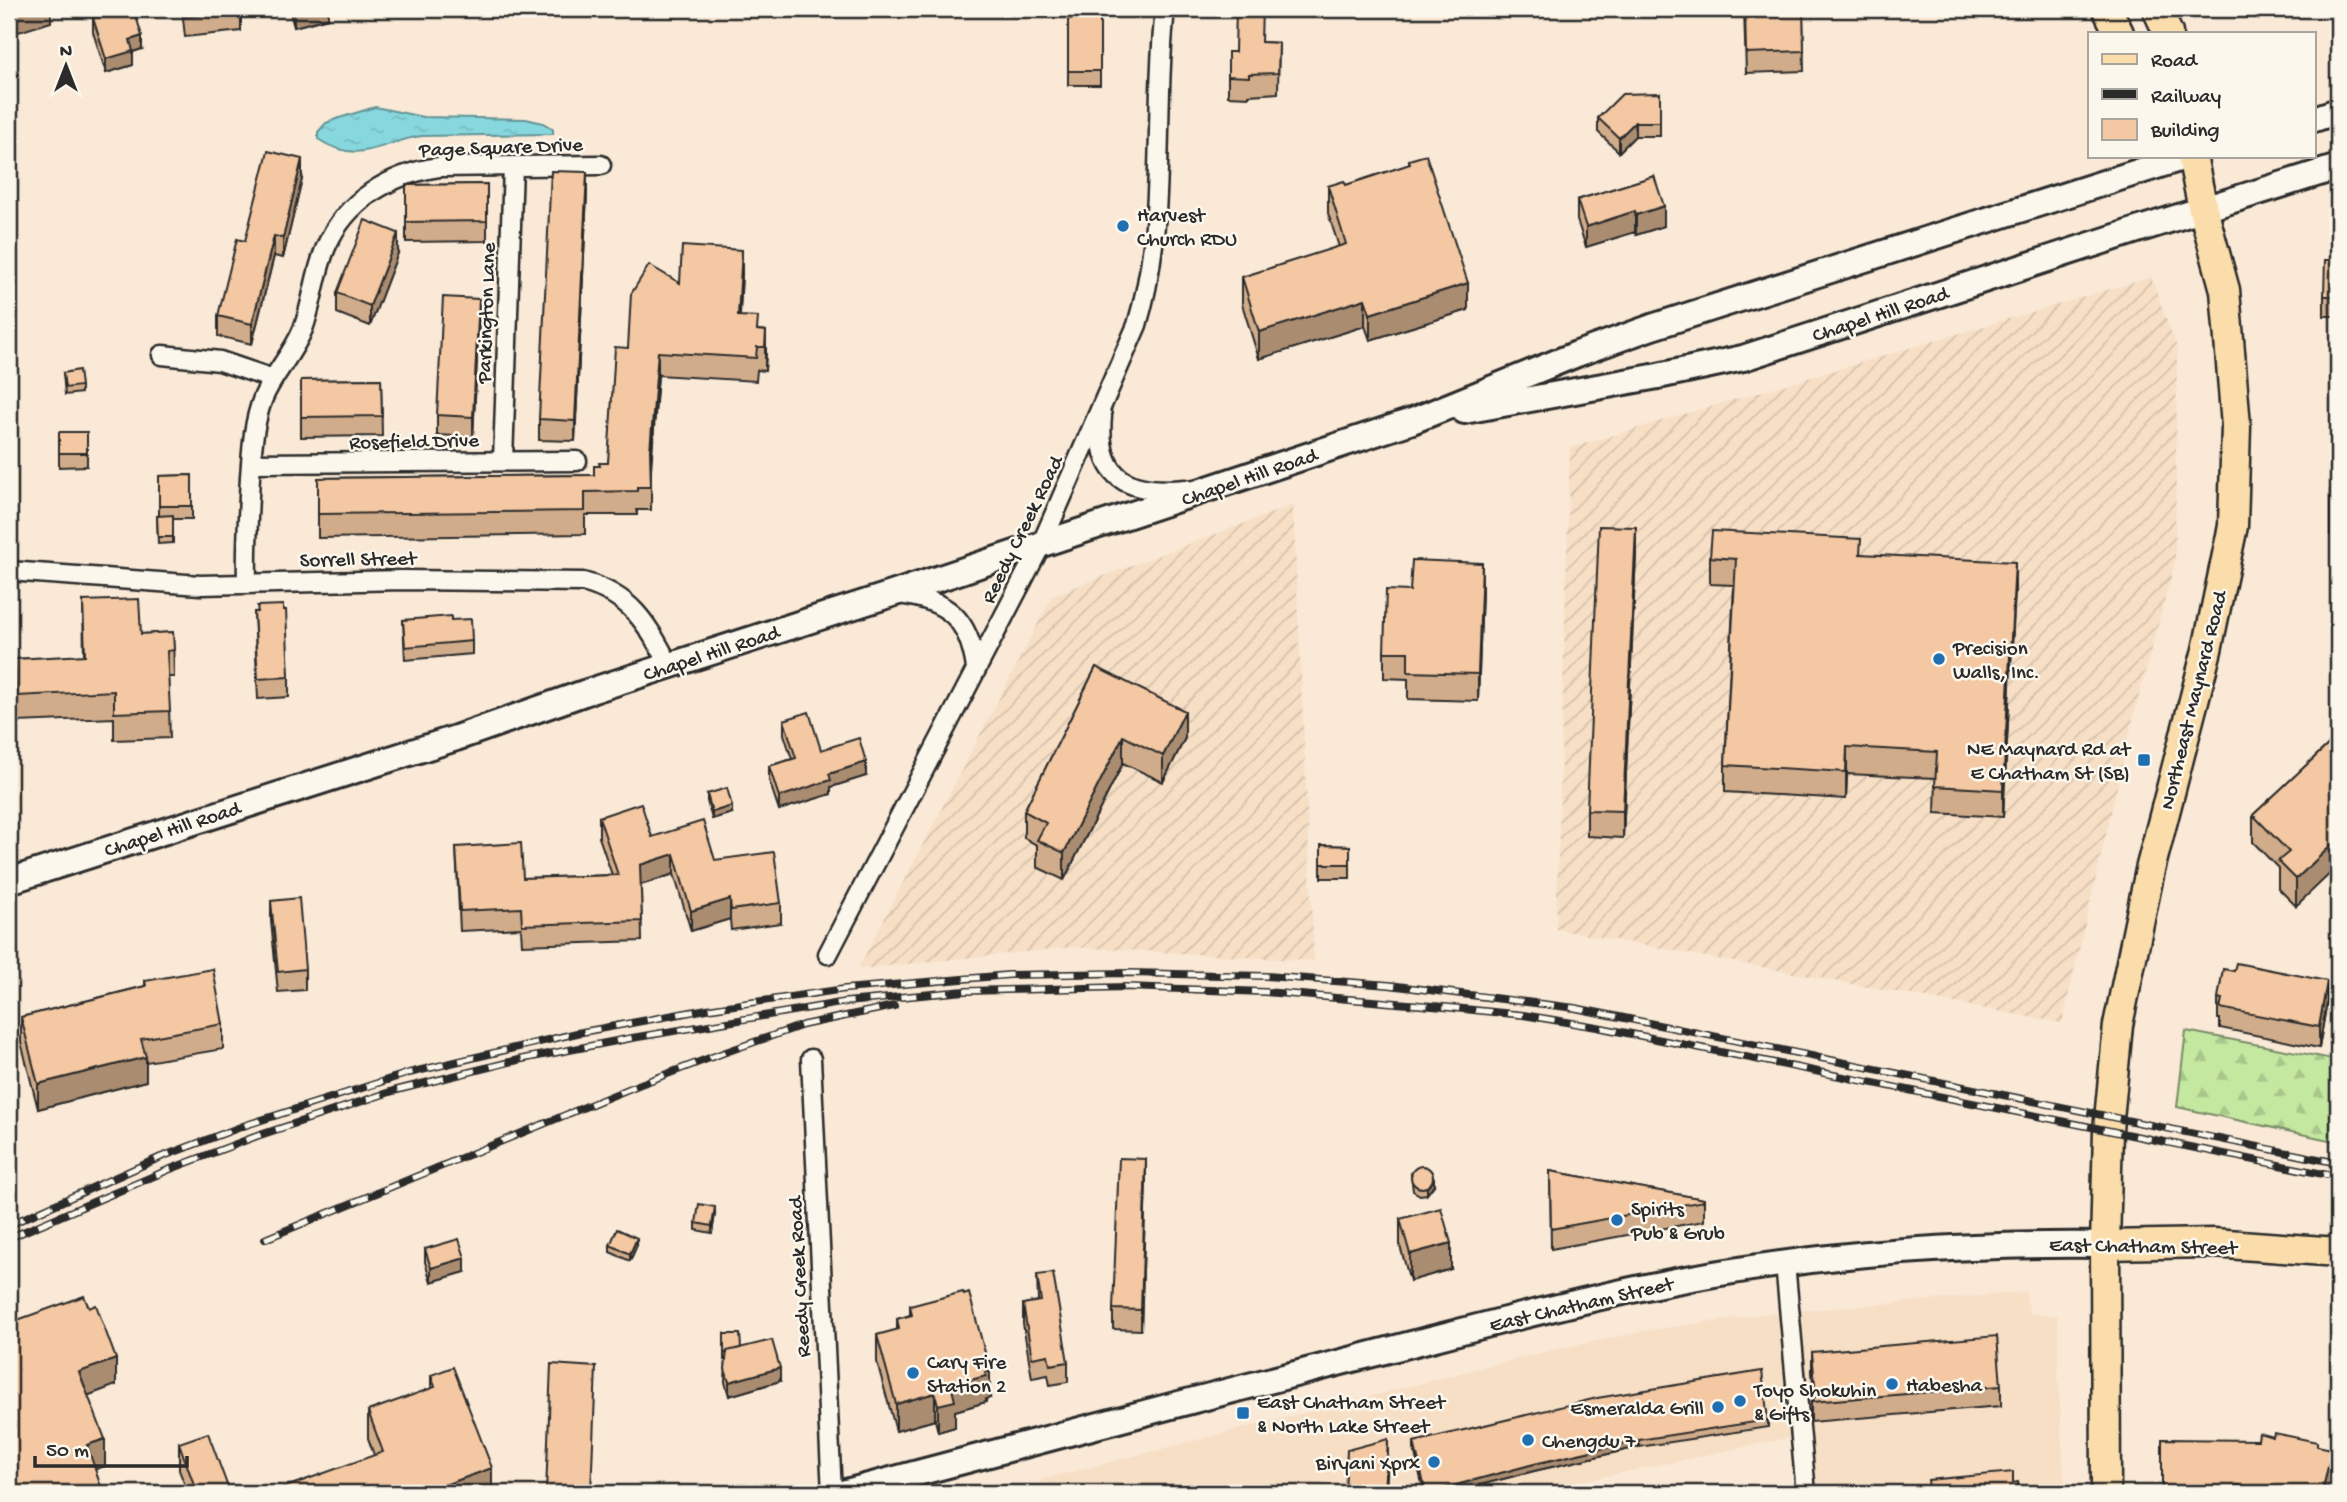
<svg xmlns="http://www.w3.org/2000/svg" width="2347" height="1502" viewBox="0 0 2347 1502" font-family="'Gochi Hand',sans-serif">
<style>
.built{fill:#f7dfc6}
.industrial{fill:url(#industrial-furrows)}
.forest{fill:url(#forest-firs);stroke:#788a66;stroke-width:2}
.water{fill:url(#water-ripples);stroke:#629396;stroke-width:2}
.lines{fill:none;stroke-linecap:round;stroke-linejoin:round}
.minor-casing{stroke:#2b2b2b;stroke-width:23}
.secondary-casing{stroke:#2b2b2b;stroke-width:30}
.primary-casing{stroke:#2b2b2b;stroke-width:33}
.minor{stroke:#fbf7ec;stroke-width:18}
.secondary{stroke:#fbf7ec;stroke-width:24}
.primary{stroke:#faddab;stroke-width:28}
.rail-casing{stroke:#2b2b2b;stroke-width:8}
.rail{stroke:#fbf7ec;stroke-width:5;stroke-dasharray:16;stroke-linecap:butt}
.wall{fill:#d1ac8b;stroke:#2b2b2b;stroke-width:2}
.shaded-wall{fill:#aa8c71;stroke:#2b2b2b;stroke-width:2}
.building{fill:#f3c8a2;stroke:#2b2b2b;stroke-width:2}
.poi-dot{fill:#1f6fb2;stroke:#fbf7ec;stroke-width:2.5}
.labels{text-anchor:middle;stroke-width:5;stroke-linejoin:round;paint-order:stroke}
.street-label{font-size:21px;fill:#2b2b2b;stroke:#fbf7ec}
.poi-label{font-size:21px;fill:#2b2b2b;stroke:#fbf7ec;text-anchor:start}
</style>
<defs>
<pattern id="industrial-furrows" width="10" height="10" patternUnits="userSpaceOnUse" patternTransform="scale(1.75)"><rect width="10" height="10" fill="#f7dfc6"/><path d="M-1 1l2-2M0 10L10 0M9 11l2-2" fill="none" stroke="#d4c0aa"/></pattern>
<pattern id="forest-firs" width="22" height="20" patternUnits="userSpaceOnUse" patternTransform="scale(1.75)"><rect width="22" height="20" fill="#c5e8a1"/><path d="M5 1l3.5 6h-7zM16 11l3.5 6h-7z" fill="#a9c78b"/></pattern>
<pattern id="water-ripples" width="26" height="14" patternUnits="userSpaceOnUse" patternTransform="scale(1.75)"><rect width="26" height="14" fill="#87d8de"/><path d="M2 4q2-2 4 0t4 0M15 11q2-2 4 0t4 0" fill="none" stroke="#75babf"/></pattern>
</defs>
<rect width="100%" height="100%" fill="#f9e9d6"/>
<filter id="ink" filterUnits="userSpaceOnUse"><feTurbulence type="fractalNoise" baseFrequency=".0143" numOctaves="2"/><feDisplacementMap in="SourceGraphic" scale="14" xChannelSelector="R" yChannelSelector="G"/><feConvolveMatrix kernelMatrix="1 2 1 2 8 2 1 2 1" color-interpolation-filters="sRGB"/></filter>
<g filter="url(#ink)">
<!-- built -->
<path class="built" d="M2026,1292l3,22 29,2v55l7,122h-247l-7,-60 -286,60h-481l-4,-13 512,-130 93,-19 119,-17z"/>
<!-- industrial -->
<path class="industrial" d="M2151,277l26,71 -2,214 -40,148 -73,313 -506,-94 14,-481z
M1293,505l21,456 -241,-14 -215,22 195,-374z"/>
<!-- forest -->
<path class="forest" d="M2186,1031l152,29v82l-161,-35z"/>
<!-- water -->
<path class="water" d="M375,107l48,10 103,2 17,4 10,6v5l-131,2c-40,5 -62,31 -104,3v-7l8,-9 10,-4z"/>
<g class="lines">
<defs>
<path id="minor" d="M162,355l58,6 53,18
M1102,416c-6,64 27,78 84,73
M503,461l10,-295
M251,463l326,-2
M9,571l191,14 202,-5 181,2c49,13 64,42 86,83
M247,584c-1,-36 1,-71 3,-107 2,-27 3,-53 13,-79 10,-24 30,-44 40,-69 10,-27 12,-56 23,-82 20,-47 65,-73 113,-80l162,-2
M899,594c49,6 70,25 77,74
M828,954l213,-409 96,-220c31,-103 16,-210 28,-316
M811,1059l21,434
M1785,1263l21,230"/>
<path id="secondary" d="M2314,119l24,-8
M1464,411l194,-35 85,-18 394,-128 201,-63
M9,881l447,-143 128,-45 311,-100 517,-172 165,-67 75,-27 536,-171
M842,1493c172,-46 343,-91 515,-135 95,-24 189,-50 284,-70 151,-32 310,-45 464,-43"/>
<path id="primary" d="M2107,9l12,24
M2157,9l11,24
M2105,1245l108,-2 125,9
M2106,1493l-1,-248 3,-115 10,-105 32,-155 57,-220 26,-124 3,-100 -11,-136 -22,-81 -11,-53"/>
</defs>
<!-- minor casing -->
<use href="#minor" class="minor-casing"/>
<!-- secondary casing -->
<use href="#secondary" class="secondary-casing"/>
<!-- primary casing -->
<use href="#primary" class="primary-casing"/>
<!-- minor -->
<use href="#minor" class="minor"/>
<!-- secondary -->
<use href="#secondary" class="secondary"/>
<!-- primary -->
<use href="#primary" class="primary"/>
<defs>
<path id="rail" d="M9,1225l152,-68 85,-32 163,-52 168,-40 130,-24 138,-20 164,-14 120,-2 137,3 123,9 186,23 763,155
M9,1238l159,-68 89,-34 136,-45 129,-32 110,-21 214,-36 119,-11 161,-4 139,5 179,15 79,8 74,12 741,150
M265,1239l373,-154 85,-32 80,-28 91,-19"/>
</defs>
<!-- rail casing -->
<use href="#rail" class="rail-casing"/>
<!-- rail -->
<use href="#rail" class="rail"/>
</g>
<!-- wall -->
<path class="wall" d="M182,9h59v22l-56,6z
M289,9h39v9l-34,9z
M1744,9h59l1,62 -58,2z
M93,18l49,31 -9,3v13l-27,8 -13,-41z
M1068,19h32v66h-32z
M1262,42l17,1 -1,50 -29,2v2l-21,-1v-44h7z
M1660,93v43h-25l-16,16 -21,-20v-14z
M1409,160l59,150 -98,30 -5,-14 -106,33 -17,-55v-27l97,-30 -11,-34v-27l18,-1 63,-20z
M1654,176l10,50 -28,9 -1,-3 -49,15 -9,-27v-20z
M302,179l-19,79 -9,-2 -22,88 -34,-8v-20l27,-75z
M487,184v57l-81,1v-57z
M587,193l-12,248 -36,-1v-21z
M398,253l-28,73 -33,-13v-20z
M2338,260v56h-14v-20z
M742,273l-2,43 18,14 8,1 -1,40 -8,-1 -1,11 -98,-6 -7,95v40h-14v5h-52v19l-267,4v-60l276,-3 5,-9 9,-3 20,-115 52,-65z
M479,319l-6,118 -36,-2v-20z
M63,373l18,13v7l-16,2z
M381,379l1,57 -81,1v-57z
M59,432h28v34l-28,1z
M192,475v44h-19v24l-15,1 -1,-28h2v-40z
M2330,490h8v45h-8z
M1636,554l-13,284 -36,-2v-26z
M1861,554l154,35 -12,228 -68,-4 1,-35 -89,-4 -1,25 -121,-7v-27l9,-180 -24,-1v-27z
M1482,590l-4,111 -70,-2v-20l-24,-1v-26l26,-61z
M83,601l58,33 32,-2 1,45h-6l2,61 -56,2v-22l-97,4 -2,-63 69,-3z
M283,610l6,67v20l-31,2 -4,-87z
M403,620h48l21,21v13l-67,6z
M1096,667l89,71 -22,44 -40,-19 -59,117 -27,-13v-22l-13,-7v-27z
M784,720l37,30 45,26 -35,11v7l-52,16 -10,-30v-14l23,-7 -8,-25z
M2331,742l-35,164 -18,-18v-20l-25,-26v-27z
M707,794l25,19 -20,6 -5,-18z
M599,817l116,43 66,43v20l-50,7 -1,-11 -39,12 -17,-57 -33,11 1,56 -120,4 -1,-17 -61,3 -4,-84 67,31 89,-3 -13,-38z
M1321,845l29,1v32h-29z
M271,901l34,68v21l-27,2 -7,-71z
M145,981l78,43v25l-77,13v19l-108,28 -17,-67v-25l124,-31z
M2218,998l109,3 -8,47 -99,-20v-9h-2z
M1550,1171l154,28v22l-153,28z
M1411,1174l23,11 -7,9 -7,1 -7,-4z
M1146,1179l-5,151 -28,-1v-20z
M715,1214l-3,19 -16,-3v-7z
M1400,1219l51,50 -41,12 -10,-35z
M610,1245h27l-7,16 -20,-9z
M425,1249l40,23 -34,10 -6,-20z
M1037,1275l31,87v20l-18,3 -2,-10 -16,3 -9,-54v-20l15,-3z
M910,1306l80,92 -4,1v3l-31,9v16l-17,5 -3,-12 -39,11 -19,-69v-27l20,-5v-11l13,-4z
M724,1334l17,13 39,34 -51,15 -4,-14 1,-22h-2z
M1812,1352l189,34v20l-190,16v-20l3,-4 -2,-26z
M431,1375l61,118 -118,-38 -6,-17v-27l63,-22z
M1768,1420v7l-129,20 -105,24 -85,22h-25l-10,-44v-7z
M179,1443l51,50h-42l-9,-23z
M2317,1446l15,28 -4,19h-166z"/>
<!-- shaded-wall -->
<path class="shaded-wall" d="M27,9h24v13l-42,13v-21z
M297,9h31v9l-34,9v-17z
M142,36v13l-9,3v13l-27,8v-14l24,-19z
M1635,122v14l-16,16v-14z
M302,159v20l-19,79v-20z
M587,172v21l-12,248v-20z
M1664,206v20l-28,9v-20z
M1635,211v21l-49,15v-20z
M398,233v20l-28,73v-20z
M274,236v20l-22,88v-20z
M742,250v23l-4,66v-23z
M1468,283v27l-98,30v-26z
M479,299v20l-6,118v-20z
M1365,299v27l-106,33v-27z
M766,331v23l-1,17v-24z
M658,352v23l-8,99v-23z
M1636,527v27l-13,284v-27z
M2015,562v27l-12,228v-27z
M1482,563v27l-4,111v-27z
M1185,711v27l-22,44v-26z
M1123,736v27l-59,117v-27z
M1847,747v27l-1,25v-27z
M866,762v14l-35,11v7l-52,16v-13l50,-23z
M732,806v7l-20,6v-7z
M2338,839v27l-42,40v-27z
M674,854v20l-34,11v-20z
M730,899v20l-39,12v-20z
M2327,981v20l-8,47v-21z
M146,1057v24l-108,28v-25z
M1146,1159v20l-5,151v-20z
M1434,1179v6l-7,9v-6z
M715,1207v7l-3,19v-7z
M637,1238v7l-7,16v-7z
M1451,1243v26l-41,12v-27z
M465,1258v14l-34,10v-14z
M116,1359v26l-37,14v-27z
M780,1368v13l-51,15v-14z
M990,1371v27l-4,1v3l-31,9v16l-17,5v-27l13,-20z
M935,1393v27l-39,11v-27z
M105,1439v27l-18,6v-27z
M1388,1439v20l-2,34h-1z
M1639,1440v7l-105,24 -85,22h-23l108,-29z
M2332,1449v25l-4,19h-6z
M492,1468v25h-70z"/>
<!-- building -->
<path class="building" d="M9,9h18l-18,5z
M125,9h9l8,27 -12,4 3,11 -27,8 -13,-41z
M184,9h57v2l-56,6z
M1236,9h26l-1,33 18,1 -1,30 -29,1v3l-21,-1v-24h7z
M1745,9h58l1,42 -58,2z
M1068,19h32v52h-32z
M1660,93v29h-25l-16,16 -21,-20 24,-24z
M268,151l34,8 -19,79 -9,-2 -22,88 -34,-8 19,-77 8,2z
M1426,155l42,128 -98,31 -5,-15 -106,33 -17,-55 104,-33 -18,-58 16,-5 2,4 64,-21 -1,-4z
M551,171l36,1 -12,249 -36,-2z
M1654,176l10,30 -28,9 -1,-4 -49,16 -9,-27z
M487,184v37l-81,1v-37z
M365,220l33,13 -28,73 -33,-13z
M682,246l60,4 -4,66 20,1 -1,13 9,1 -1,16h-8l-1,11 -98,-6 -8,99 1,36h-14v4l-52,1v19l-267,3v-36l276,-3v-9h6l-1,-3h9l7,-116 13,1 3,-54 18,-29 31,18z
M2325,260h13v36h-14z
M443,297l36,2 -6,118 -36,-2z
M79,370l2,16 -16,2 -2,-15z
M381,379l1,37 -81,1v-37z
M59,432h28v21h-28z
M192,475v31h-33v-30z
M2330,490h8v31h-8z
M173,515v22h-15l-1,-21z
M1599,526l37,1 -13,284 -36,-1z
M1712,531l149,8 -1,15 155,8 -12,228 -68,-4 2,-34 -90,-5 -1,25 -121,-7 11,-206 -26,-2z
M1412,560l70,3 -4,111 -70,-2v-20h-24l2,-62 24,1z
M139,599l2,35 32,-2 1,18 -7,1 3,60 -56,2v-22l-97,5 -2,-37 70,-4 -2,-54z
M283,605v5h3l3,67 -31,2 -4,-67h4l-1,-6z
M451,616v4l20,-1 1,22 -67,6 -2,-27z
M1096,667l89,44 -22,45 -40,-20 -59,117 -27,-13 9,-17 -22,-12z
M809,712l12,38 38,-12 7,24 -37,12 2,6 -52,17 -10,-31 27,-8 -12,-38z
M2331,742l7,8v89l-42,40 -18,-18 11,-9 -36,-37z
M727,788l5,18 -20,6 -5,-18z
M641,803l11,34 51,-16 12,39 59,-8 7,51 -50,7 -1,-11 -39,12 -17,-57 -34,11 2,56 -120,4 -1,-17 -61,3 -4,-64 65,-4 2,35 95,-3 -19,-58z
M1321,845l29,1v18h-29z
M299,898l6,71 -27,3 -7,-71z
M2236,963l91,18 -8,46 -99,-19 2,-9 -4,-1 5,-29 11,2z
M213,969l10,55 -82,15 5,18 -108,27 -17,-67 125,-31 -1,-5z
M1119,1158l27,1 -5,151 -28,-1z
M1411 1177a11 11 0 1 1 22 0a11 11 0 1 1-22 0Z
M1550,1171l154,28v2l-153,28z
M699,1204l16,3 -3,19 -16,-3z
M1441,1208l10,35 -41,11 -10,-35z
M617,1229l20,9 -7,16 -20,-9z
M459,1239l6,19 -34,10 -6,-19z
M1053,1273l15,89 -18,3 -2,-10 -16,3 -9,-54 18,-3 -4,-26z
M963,1292l1,3 5,-2 21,78 -5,1 1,4 -35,9 4,16 -17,4 -3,-12 -39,11 -19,-69 22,-6 -2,-10 15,-4 -2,-9z
M84,1296l5,12 7,-3 20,54 -37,13 26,67 -18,6 16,48h-94v-170z
M724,1334h16l1,14 -14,3v2h-3z
M1997,1336l4,50 -190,16 5,-6 -4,-44z
M772,1340l8,28 -51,14 -4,-13 2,-18z
M551,1364l45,3 -5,126h-45z
M453,1367l39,101 -70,25h-21v-1l-4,1h-128l114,-41 -15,-41 67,-24 -4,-12z
M1762,1371l6,49 -129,20 -105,24 -108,29 -12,-51 183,-44z
M208,1433l22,60h-33l-18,-50z
M2259,1433l14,4 1,-4 43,9v4l15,3 -10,44h-47l-38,-8v8h-75v-54l96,1z
M1388,1439l-3,54h-40l2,-43z
M2013,1472v11l5,-1 1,11h-93l-1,-5h4l-1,-8z"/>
</g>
<!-- markers -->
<g class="poi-dot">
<circle cx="1123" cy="226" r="7"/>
<circle cx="1939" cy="659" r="7"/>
<rect x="2137" y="753" width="14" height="14" rx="3.5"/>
<circle cx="1617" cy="1220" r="7"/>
<circle cx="913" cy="1373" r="7"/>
<circle cx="1892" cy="1384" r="7"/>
<circle cx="1740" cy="1401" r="7"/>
<circle cx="1718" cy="1407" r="7"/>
<rect x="1236" y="1406" width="14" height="14" rx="3.5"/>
<circle cx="1528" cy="1440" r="7"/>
<circle cx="1434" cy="1462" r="7"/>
</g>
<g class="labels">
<!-- street labels -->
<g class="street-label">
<text transform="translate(501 146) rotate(-2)" y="7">Page Square Drive</text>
<text transform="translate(485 313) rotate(-88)" y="7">Parkington Lane</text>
<text transform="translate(1880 313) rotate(-18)" y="7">Chapel Hill Road</text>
<text transform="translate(414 440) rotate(-1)" y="7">Rosefield Drive</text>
<text transform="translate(1249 476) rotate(-19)" y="7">Chapel Hill Road</text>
<text transform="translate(1021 529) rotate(-64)" y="7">Reedy Creek Road</text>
<text transform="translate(358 558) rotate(-1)" y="7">Sorrell Street</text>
<text transform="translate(711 652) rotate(-18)" y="7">Chapel Hill Road</text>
<text transform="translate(2192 700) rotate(-76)" y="7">Northeast Maynard Road</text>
<text transform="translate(172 828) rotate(-18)" y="7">Chapel Hill Road</text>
<text transform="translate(2143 1245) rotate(1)" y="7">East Chatham Street</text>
<text transform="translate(798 1277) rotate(-93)" y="7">Reedy Creek Road</text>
<text transform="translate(1581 1303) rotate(-13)" y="7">East Chatham Street</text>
</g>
<!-- poi labels -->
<g class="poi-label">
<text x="1137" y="221">Harvest<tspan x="1137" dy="24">Church RDU</tspan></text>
<text x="1953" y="654">Precision<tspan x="1953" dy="24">Walls, Inc.</tspan></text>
<text x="2130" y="755" text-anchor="end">NE Maynard Rd at<tspan x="2130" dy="24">E Chatham St (SB)</tspan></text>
<text x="1631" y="1215">Spirits<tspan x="1631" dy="24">Pub &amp; Grub</tspan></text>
<text x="927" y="1368">Cary Fire<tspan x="927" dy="24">Station 2</tspan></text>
<text x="1906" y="1391">Habesha</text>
<text x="1754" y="1396">Toyo Shokuhin<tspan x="1754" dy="24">&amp; Gifts</tspan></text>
<text x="1257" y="1408">East Chatham Street<tspan x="1257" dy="24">&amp; North Lake Street</tspan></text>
<text x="1704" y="1414" text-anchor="end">Esmeralda Grill</text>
<text x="1542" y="1447">Chengdu 7</text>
<text x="1420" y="1469" text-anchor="end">Biryani Xprx</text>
</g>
</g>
<!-- margin -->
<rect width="2347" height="1502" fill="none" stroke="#fbf7ec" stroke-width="35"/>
<rect x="18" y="18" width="2312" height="1467" fill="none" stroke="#2b2b2b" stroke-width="2.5" filter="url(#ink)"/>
<!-- legend -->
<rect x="2088" y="32" width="228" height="126" fill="#fbf7ec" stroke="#a8a59f" stroke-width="2"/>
<rect x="2102" y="54" width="35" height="10" fill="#faddab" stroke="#a8a59f" stroke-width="2"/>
<text x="2151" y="66" font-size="21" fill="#2b2b2b">Road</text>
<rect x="2102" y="89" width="35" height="10" fill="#2b2b2b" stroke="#a8a59f" stroke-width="2"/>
<text x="2151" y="102" font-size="21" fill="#2b2b2b">Railway</text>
<rect x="2102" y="119" width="35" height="21" fill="#f3c8a2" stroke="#a8a59f" stroke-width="2"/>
<text x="2151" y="136" font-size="21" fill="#2b2b2b">Building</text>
<!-- north arrow -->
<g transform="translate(66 66)" stroke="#fbf7ec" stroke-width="5" paint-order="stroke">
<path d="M0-5L12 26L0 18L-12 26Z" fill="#2b2b2b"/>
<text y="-10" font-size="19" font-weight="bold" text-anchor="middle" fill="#2b2b2b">N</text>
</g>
<!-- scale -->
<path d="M35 1456v10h152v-10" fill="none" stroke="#2b2b2b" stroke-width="3.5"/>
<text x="46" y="1456" font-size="21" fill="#2b2b2b" stroke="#fbf7ec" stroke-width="5" paint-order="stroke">50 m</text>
</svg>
